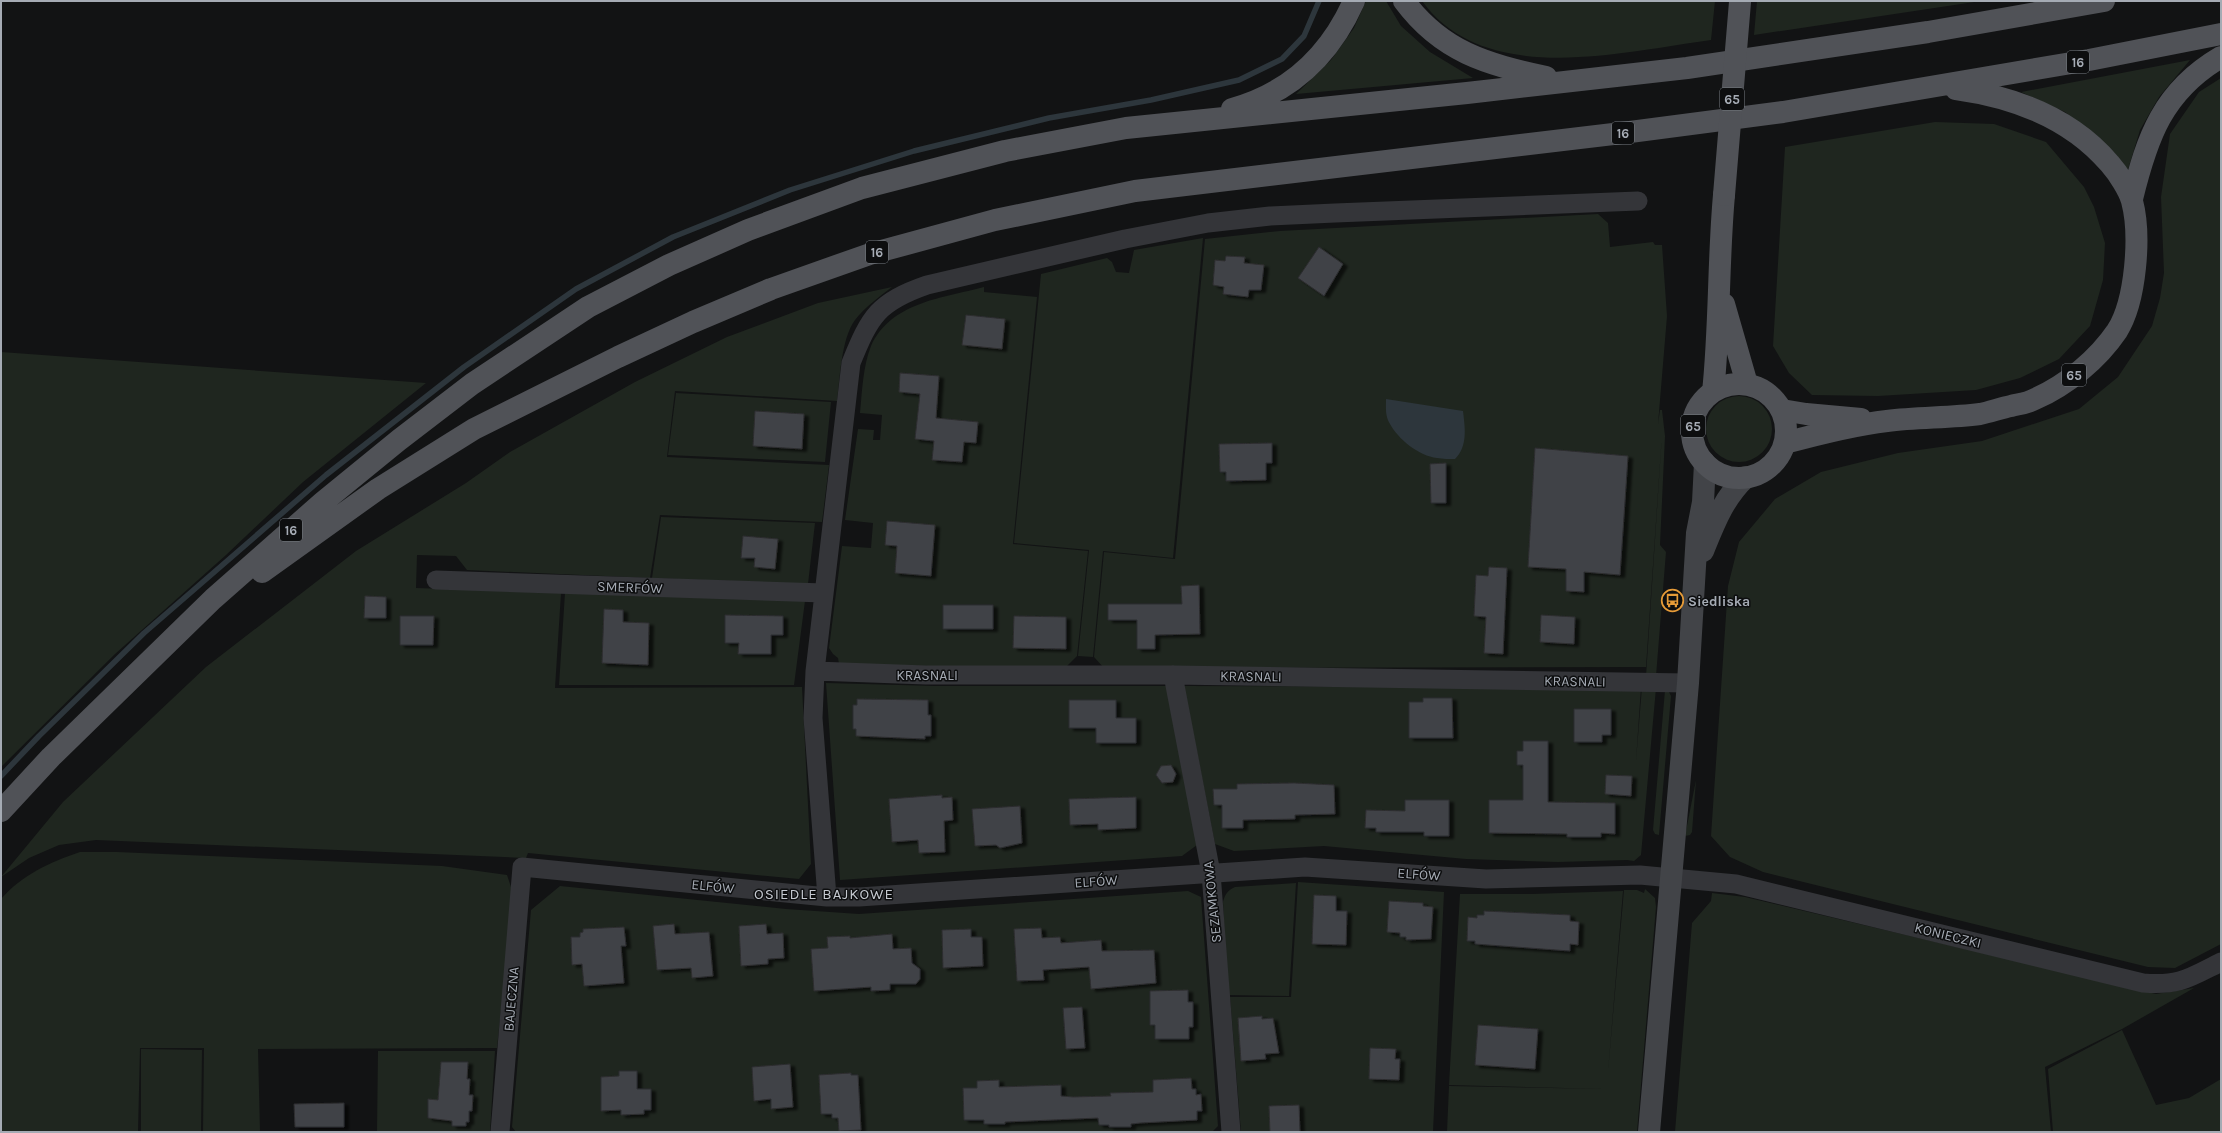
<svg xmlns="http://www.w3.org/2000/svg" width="2222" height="1133" viewBox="0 0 2222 1133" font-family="Karla,sans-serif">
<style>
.green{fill:#1f261f}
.water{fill:#2d363c}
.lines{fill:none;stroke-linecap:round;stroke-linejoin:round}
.stream{stroke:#2d363c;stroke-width:5.5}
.building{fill:#414347;stroke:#2d2d30;filter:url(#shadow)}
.street{stroke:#343539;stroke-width:19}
.secondary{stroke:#424448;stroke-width:22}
.primary{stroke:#505257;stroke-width:22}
.primary-bridge{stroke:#505257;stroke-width:22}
.labels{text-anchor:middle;stroke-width:3;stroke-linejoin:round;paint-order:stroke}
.shield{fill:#0d0e0f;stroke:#777c82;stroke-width:1}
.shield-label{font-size:13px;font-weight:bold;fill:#a5abb4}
.street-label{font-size:14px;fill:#a5abb4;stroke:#0d0e0f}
.poi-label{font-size:14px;font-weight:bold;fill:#a5abb4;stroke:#0d0e0f;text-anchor:start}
.neighbourhood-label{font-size:15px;letter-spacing:1px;fill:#c5c9d0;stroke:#0d0e0f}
</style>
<defs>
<filter id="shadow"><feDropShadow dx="4.5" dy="2.5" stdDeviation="1" flood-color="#0009"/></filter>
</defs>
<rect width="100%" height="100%" fill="#121314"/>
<!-- green -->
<path class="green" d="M1366,1h20l15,25 29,26 43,26 -177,16 35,-34 23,-32z
M1422,1h293l-4,39c-90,12 -226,48 -289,-39z
M1757,1h224l-227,34z
M2190,60l-31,37 -19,33 -14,46 -29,-39 -32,-25 -44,-20z
M2221,78v866l-46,24 -27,-1 -385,-95 -33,-15 -19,-21 17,-250 11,-44 36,-43 46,-27 77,-19 84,-12 97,-32 39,-32 34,-51 8,-28 4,-25 -3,-76 9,-63 29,-42z
M1935,122l59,2 52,18 38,45 10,20 11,36 -2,37 -13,46 -31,33 -39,19 -44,12 -98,6 -66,-1 -23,-22 -16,-27 12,-199z
M1598,214l10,9 2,24 43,-5 2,3h7l5,71 -9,108 2,-14h2l3,26 -5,109 6,7 -10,124h-10l16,-242 -16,233 -542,1 -10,-11 10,-105 71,7 30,-320 75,-8z
M1203,238l-30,320 -70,-7 -10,106 -15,-1 11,-106 -75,-7 27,-269 66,-16 5,4 4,10 13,1 5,-23z
M892,287c-13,10 -27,20 -37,33 -14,19 -15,59 -18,81l-162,-10 -8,66 162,8 -7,57 -162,-7 -10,63 -183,-8 -11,-14 -39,-1 -1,33 145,5 -6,95 247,-1 9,177 -12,15 -271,-26 -2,5 -430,-18 -37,5 -30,13 -28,19 62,-75 143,-135 150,-116 110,-68 44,-31 125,-70 92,-45 91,-34z
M984,287v5l53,5 -24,247 75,7 -11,105 -13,13 -225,-5 -1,-6 -5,-4 -4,-6 13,-102 29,2 2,-25 -28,-3 13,-91 16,1 -1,10h7l2,-25 -22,-2c2,-22 3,-47 11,-67 20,-44 72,-48 113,-59z
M1,352l425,31 -123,99 -77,73 -111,99 -114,113z
M676,393l155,9 -6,60 -157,-7z
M1706 429a33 33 0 1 1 66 0a33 33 0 1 1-66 0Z
M661,517l154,6 -7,61 -156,-6z
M565,593l240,8 -11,84h-235z
M826,683l110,3h231l30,159 -15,11 -342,24z
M1184,686l457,1 -5,74 6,-74 14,1 -15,167 -7,6 -7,-1 3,-40 -3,40 -69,2 -92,-3 -142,-13 -90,5 -19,-7z
M1665,690h3l3,6 -12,139 -4,-1 -2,-4z
M1696,780l-4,52 -2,3 -5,1z
M80,852h37l325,14 65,9 6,18 -16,155 -239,1 2,83h-57l1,-84h-64l-2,84h-137v-233c21,-24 49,-37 79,-47z
M1298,882l146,10 -11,240h-192l-11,-135h61z
M1296,883l-7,113 -61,-1 -5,-93c2,-8 5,-12 12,-15z
M560,886l226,23 73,5 329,-23 13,6 17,229 -6,6h-696l-4,-5 19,-217z
M1645,889l10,9 1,9 -19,225h-190l2,-46 157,3 -157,-4 11,-191h72l91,-3 -15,181 16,-182h13l7,3z
M1712,893l33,4 411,97 38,-6 -72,41 -77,38 6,65h-376l17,-209 19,-22z
M2122,1030l34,75 33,-7 32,-19v53h-168l-5,-63z
M141,1049l61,1 -1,82h-60z
M378,1051h117l-5,81h-113z"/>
<!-- water -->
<path class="water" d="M1386,399l77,12c2,17 5,35 -8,48 -6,0 -12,0 -18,-1 -18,-2 -39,-19 -47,-34 -5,-8 -4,-16 -4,-25z"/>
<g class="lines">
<!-- stream -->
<path class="stream" d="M1,776l38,-40 105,-103 182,-158 138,-108 112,-78 97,-52 117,-47 124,-39 135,-33 102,-18 88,-20 43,-21 22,-23 15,-35"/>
</g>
<!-- building -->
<path class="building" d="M1319,247l24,17 -19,32 -26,-18z
M1226,256l19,1 -1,6 20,2 -3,25h-12l-1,7 -25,-3 1,-7 -11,-2 2,-25 10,1z
M966,315l39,4 -3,30 -40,-4z
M900,373l39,3 -3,42 42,4 -2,21 -12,-1 -2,20 -30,-2 2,-19 -19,-2 5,-45 -21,-2z
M755,411l49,3 -2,35 -49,-3z
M1272,443v20h-6v17l-40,1v-9h-6l-1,-28z
M1535,448l93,8 -8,119 -36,-3v20l-18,-1v-22l-38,-2z
M1446,463v40h-15l-1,-39z
M887,521l48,4 -4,51 -36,-3 2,-27 -12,-1z
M743,536l35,3 -3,30 -21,-2 1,-9h-14z
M1489,567l18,1 -4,86 -19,-1 2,-36 -12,-1 2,-41 12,1z
M1199,585l1,49 -45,1v14h-18v-29h-29v-16h74l-1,-18z
M365,596l21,1v21h-22z
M943,605h50v24h-50z
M604,609l19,1v12l26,1 -1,42 -46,-2z
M725,615l58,1v19h-12v19h-33l1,-11h-14z
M1541,615l34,2 -1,27 -34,-2z
M400,616h34l-1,29h-33z
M1014,616l52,1v32l-53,-1z
M1423,698h29l1,40h-44v-36h14z
M857,699l71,1v15h3v21h-6v3l-69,-3v-7h-3v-24h4z
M1069,700h47v18h20v25h-40v-15h-27z
M1574,709h37v26h-9v7h-28z
M1523,741h25v61l67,1v31l-14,-1v4h-34v-3l-78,-1v-33h34v-35h-6v-14h6z
M1171,765l5,9 -3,8 -11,1 -6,-8 5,-9z
M1606,775l26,1 -1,20 -26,-2z
M1294,783l40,2 1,29 -40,1v4l-52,1v8h-21v-23h-8l-1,-16h24v-5z
M942,795v3l10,-1 1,23 -9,1 1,31 -26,1 -1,-13 -26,2 -3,-43z
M1136,797v31l-38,2v-6l-28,1 -1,-26z
M1405,800h44v36h-25v-4h-48v-4h-11l1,-18 39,1z
M1020,806l2,37 -22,5 -4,-3 -21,1 -3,-37z
M1314,895l22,1v15h11l-1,34 -34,-1z
M1389,901l34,2v3l10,1 -2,32 -25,1v-3h-6v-4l-13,-1z
M1484,911l86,4v6l9,1 -1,23 -8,-1v7l-95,-7v-3h-8l1,-24 9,1v-3h7z
M674,924l1,10 34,-2 4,44 -21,2 -1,-10 -34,2 -4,-44z
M766,924l1,10 16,-1 1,25 -16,1v5l-27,2 -2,-40z
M624,927l2,19h-5l3,37 -40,3 -2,-22 -10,1 -1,-28h9v-4l3,-1v-3z
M1041,928l1,10 18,-1 1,6 40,-3 1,11 52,-1 2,33 -65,6 -2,-22 -46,3 1,10 -27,1 -3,-52z
M971,929v8h11l1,29 -40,2 -1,-38z
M892,934l1,15 18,-1 1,15 8,6v10l-4,5h-26v6l-19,1v-4l-57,4 -3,-42 17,-1 -1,-11 23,-1v2z
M1188,990v12h5v25h-4v12h-34v-14h-5v-34z
M1082,1007l3,41 -19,1 -3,-41z
M1262,1016v3l11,-1 6,35 -14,1 1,5 -25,2 -3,-43z
M1478,1025l60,4 -3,40 -60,-4z
M1370,1048l26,1 -1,10h5l-1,21 -30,-1z
M441,1062h27l-1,17h3l-1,16h4l-1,16h-3v11h-3v4h-14v-5l-24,-3v-19l10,1z
M790,1064l3,43 -22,2v-10l-17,2 -2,-34z
M619,1071h18v18h14v21h-7v4l-23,1v-5l-20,1v-34l18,-1z
M851,1073v2h7l3,55 -22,1 -1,-13h-6v-4h-11l-2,-39z
M1191,1078l1,11h4v6l5,-1 1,17h-5v9l-57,3 -9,1v3h-22v-2h-10l-1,-7 -93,4v2h-21v-4h-20l-1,-32h14v-7l22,-1v7l62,-2v11l12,1 38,-1 -1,-3 43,-1v-12z
M344,1103v24h-49l-1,-23z
M1299,1105l1,27h-30l-1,-26z"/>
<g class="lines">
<!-- street -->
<path class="street" d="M436,580l388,13
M815,671l111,4h247l515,8
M1173,675l38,198 20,259
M827,897l-14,-179 2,-47 36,-308c19,-47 27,-61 76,-78l198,-46 83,-16 62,-7 65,-3 303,-12
M500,1132l22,-265 305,30h32l446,-30 181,12 154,-4 96,9 407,99c37,3 46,-5 78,-21"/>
<!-- secondary -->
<path class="secondary" d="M1703,551c11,-27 21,-54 43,-74
M1649,1132l39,-449 9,-150 6,-31 2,-39"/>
<!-- primary -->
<path class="primary" d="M1404,1c38,51 82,63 142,76
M1232,109c58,-16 98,-54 122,-108
M2132,199c15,-62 31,-108 89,-142
M1724,304l23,80
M1692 431a47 47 0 1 1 94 0a47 47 0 1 1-94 0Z
M1713,392c7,-65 5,-131 11,-197
M1782,410l24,4 55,5
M1785,443c33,-9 68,-18 102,-22 30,-4 62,-3 93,-7 10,-2 21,-6 31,-8 8,-2 17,-3 24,-7 32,-14 63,-40 82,-68 19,-30 24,-96 15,-130 -3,-11 -14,-28 -22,-37 -39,-46 -96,-67 -154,-75
M262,572l116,-83 96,-60 144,-72 75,-35 78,-33 99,-35 125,-34 140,-29 495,-59 153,-20 306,-52 132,-26
M1,811l50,-54 162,-158 110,-97 76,-62 73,-56 116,-77 81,-42 79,-35 114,-42 143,-37 121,-23 341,-35 220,-25 241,-36 176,-31"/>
<!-- primary-bridge -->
<path class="primary-bridge" d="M1724,195l16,-193"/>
</g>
<!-- icons -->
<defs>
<symbol id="bus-ring" viewBox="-11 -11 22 22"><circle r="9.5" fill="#0d0e0f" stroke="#e69b38" stroke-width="1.5"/><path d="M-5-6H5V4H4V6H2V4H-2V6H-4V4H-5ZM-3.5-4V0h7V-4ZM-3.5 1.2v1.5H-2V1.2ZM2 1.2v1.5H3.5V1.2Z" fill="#e69b38"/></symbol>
</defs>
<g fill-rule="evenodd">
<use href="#bus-ring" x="1660" y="588" width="25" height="25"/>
</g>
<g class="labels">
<!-- shield labels -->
<g class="shield">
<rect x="2067" y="51" width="22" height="22" rx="3"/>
<rect x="1720" y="88" width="24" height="22" rx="3"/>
<rect x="1612" y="122" width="22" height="22" rx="3"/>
<rect x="866" y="241" width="22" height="22" rx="3"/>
<rect x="2062" y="364" width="24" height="22" rx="3"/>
<rect x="1681" y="415" width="24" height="22" rx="3"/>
<rect x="280" y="519" width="22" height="22" rx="3"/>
</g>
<g class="shield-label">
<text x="2078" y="67">16</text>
<text x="1732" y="104">65</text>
<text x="1623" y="138">16</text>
<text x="877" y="257">16</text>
<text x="2074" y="380">65</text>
<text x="1693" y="431">65</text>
<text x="291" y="535">16</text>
</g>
<!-- street labels -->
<g class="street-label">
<text transform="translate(630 587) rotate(2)" y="5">SMERFÓW</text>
<text x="927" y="680">KRASNALI</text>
<text transform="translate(1251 676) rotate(1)" y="5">KRASNALI</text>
<text transform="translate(1575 681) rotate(1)" y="5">KRASNALI</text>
<text transform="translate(1419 874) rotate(4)" y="5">ELFÓW</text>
<text transform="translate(1096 881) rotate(-4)" y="5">ELFÓW</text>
<text transform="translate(713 886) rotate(6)" y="5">ELFÓW</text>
<text transform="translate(1212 902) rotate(-96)" y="5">SEZAMKOWA</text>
<text transform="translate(1948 935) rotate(14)" y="5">KONIECZKI</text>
<text transform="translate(511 999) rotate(-85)" y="5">BAJECZNA</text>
</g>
<!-- poi labels -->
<g class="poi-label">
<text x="1688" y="606">Siedliska</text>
</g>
<!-- neighbourhood labels -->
<g class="neighbourhood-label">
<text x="824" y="899">OSIEDLE BAJKOWE</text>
</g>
</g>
<!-- border -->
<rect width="2222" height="1133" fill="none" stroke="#a5abb4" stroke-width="4"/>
</svg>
